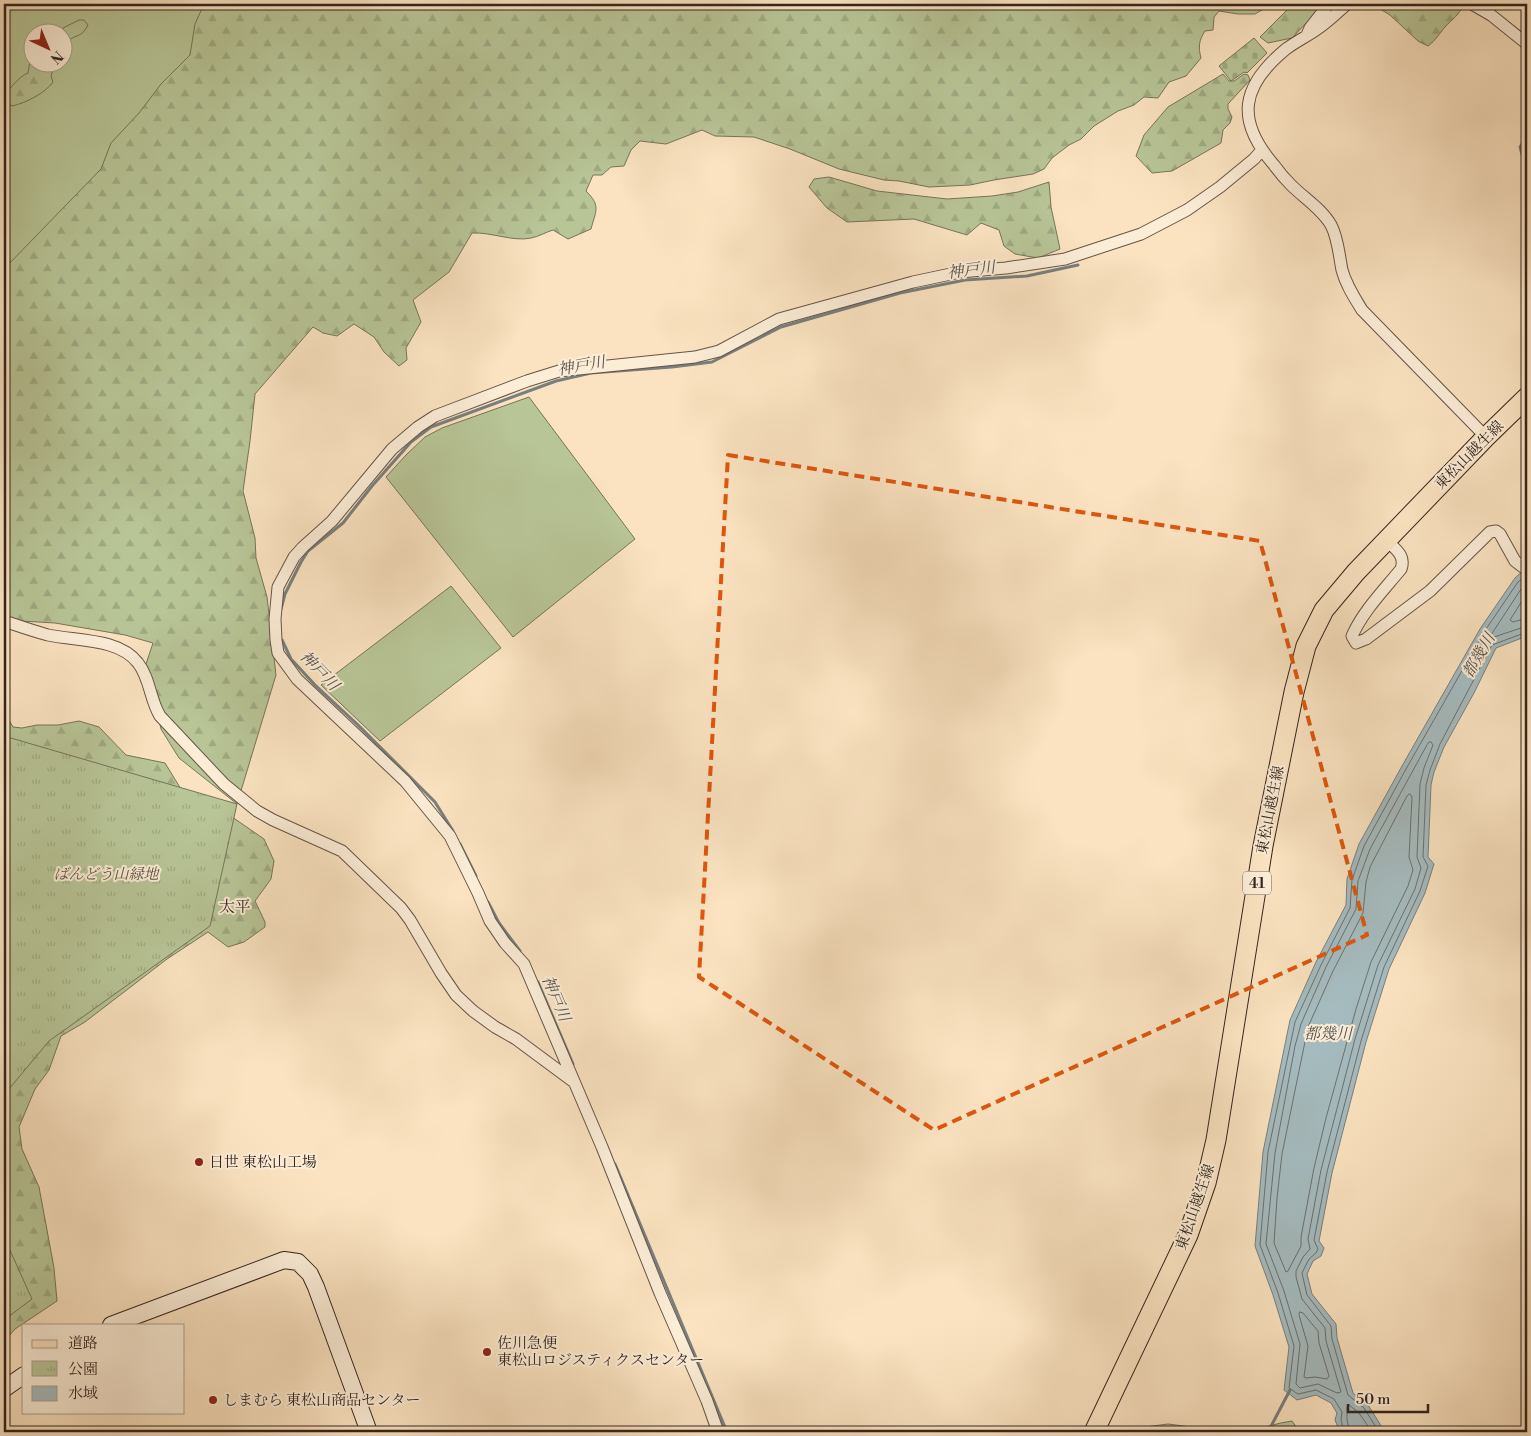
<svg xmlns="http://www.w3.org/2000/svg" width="1531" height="1436" viewBox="0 0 1531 1436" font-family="'Libre Bodoni','Noto Serif JP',serif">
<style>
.green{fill:#b8c597;stroke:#76745a;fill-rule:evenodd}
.forest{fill:url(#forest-firs);stroke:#76745a}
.cemetery{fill:url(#cemetery-stones);stroke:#76745a}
.park{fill:url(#park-tufts);stroke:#76745a}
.water{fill:#a5bbbf;stroke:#787f7f}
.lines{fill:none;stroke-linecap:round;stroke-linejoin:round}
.shore{stroke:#6c706e;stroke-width:1}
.stream{stroke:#787f7f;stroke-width:3}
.street-casing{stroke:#665447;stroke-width:13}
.secondary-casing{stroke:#34241e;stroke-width:18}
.primary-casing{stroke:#34241e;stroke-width:21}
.street{stroke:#fcedd7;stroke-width:11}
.secondary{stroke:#fcedd7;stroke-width:16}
.primary{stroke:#fbe3c1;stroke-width:19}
.marked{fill:none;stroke:#df560d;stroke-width:4;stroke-dasharray:10 6;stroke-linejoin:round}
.poi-dot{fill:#8f2418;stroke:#fcedd7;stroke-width:2}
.labels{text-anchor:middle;stroke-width:4;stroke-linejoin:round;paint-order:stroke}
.shield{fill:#fcedd7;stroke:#706056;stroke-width:1}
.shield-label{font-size:14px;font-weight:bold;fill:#34241e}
.street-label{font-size:15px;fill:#34241e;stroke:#fcedd7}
.park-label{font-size:15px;font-style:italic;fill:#5c5442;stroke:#fcedd7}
.poi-label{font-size:15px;fill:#34241e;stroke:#fcedd7;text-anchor:start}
.water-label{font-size:16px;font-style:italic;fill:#56514e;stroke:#fcedd7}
.neighbourhood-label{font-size:16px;fill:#34241e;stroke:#fcedd7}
</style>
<defs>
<pattern id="forest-firs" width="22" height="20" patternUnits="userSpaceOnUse" patternTransform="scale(1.25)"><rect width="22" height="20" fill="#b8c597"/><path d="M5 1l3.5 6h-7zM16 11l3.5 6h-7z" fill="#9fa982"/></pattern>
<pattern id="cemetery-stones" width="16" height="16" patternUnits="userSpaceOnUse" patternTransform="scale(1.25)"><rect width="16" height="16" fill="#b8c597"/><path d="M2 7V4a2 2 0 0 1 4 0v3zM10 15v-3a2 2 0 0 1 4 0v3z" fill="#9fa982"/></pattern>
<pattern id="park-tufts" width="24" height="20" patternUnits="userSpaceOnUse" patternTransform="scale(1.25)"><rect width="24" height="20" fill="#b8c597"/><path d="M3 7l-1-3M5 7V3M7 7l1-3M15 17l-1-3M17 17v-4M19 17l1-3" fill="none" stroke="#9fa982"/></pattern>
</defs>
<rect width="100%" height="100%" fill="#fbe3c1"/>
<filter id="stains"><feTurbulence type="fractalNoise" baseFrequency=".004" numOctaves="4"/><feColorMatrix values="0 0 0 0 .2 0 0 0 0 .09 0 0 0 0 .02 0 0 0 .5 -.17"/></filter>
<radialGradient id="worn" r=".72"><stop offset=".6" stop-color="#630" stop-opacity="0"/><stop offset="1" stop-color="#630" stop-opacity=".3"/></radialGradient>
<!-- green -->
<path class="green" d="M4,4h310l-310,278zM32,32h30v30h-30z
M529,397l106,142 -122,98 -127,-160 20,-22 19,-18 17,-9z
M451,586l50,62 -121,93 -59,-56z"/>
<!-- forest -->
<path class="forest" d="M204,4h1068l-17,10h-17l-19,-3 -5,6 -1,13 -8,1c-6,9 -7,16 -4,27l-15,18 -17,6 -11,16 -14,-1 -10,8 -16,6 -24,15 -13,13 -12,6 -17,13 -8,11 -11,5 -39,6 -24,5 -41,2 -30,-6 -15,-1 -45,-11 -49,-20 -36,-12 -39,-1 -13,-6 -36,14 -26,-3 -9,9 -7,16 -13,1 -9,8h-9l-7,16c15,15 10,19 5,38l-23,10 -15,-9c-7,2 -15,7 -22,8 -18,4 -39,-6 -59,-5l-23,39 -36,28 8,22 -15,26 1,12 -8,6 -15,-14 -10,-15 -20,-13 -17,12 -14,-3 -10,-6 -58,67 -5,47 -7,50 12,47 1,20 11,39 9,78 -39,129 -58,-46 -18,-29 -15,-65 7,-21 -28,-8 -70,-12 -51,-3v-351l97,-100 10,-26 28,-30 22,-29 29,-29 5,-31z
M1276,4h48l-32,34 -24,5 -8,-6 27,-27z
M1372,4h91c-3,11 -11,15 -18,23 -6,7 -9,13 -17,19l-10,-5 -28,-26z
M79,20h5l4,5c-6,12 -10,9 -19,15 -3,2 -5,7 -6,11v-23z
M32,59v3l23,1 -4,13 2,6c-8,11 -27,21 -41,24l-8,-6v-5c7,-7 14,-18 24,-22l2,-12z
M1223,74l6,7h5l10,-7 4,1 2,5 -22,24v5l4,8 -2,6 -7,7 -2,13 -49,28 -20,2 -16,-17 8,-21 24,-28z
M829,177l48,14 70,8 45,-3 26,-4 31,-10 2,25 9,42 -22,9 -23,-4 -11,-8 -5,-16 -18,-7 -14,12 -53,-16 -67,3 -20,-14 -18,-21 5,-8z
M4,716l3,1 6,10 9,1 15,-3h21l21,-4 20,6 27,28 39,8 19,31 38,16 42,29 10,22 -3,18 -16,22 10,21v5l-21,15 -16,5 -20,-15 -41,27 -82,63 -24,14 -12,34 -14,19 -16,38 3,22 17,38 15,81 3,33 -42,28 -11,13z
M1292,1421l8,11h-55c16,-3 31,-9 47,-11z
M1168,1424l62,8h-88l3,-5z"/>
<!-- cemetery -->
<path class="cemetery" d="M1254,38l13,15 -20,20 -3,-1 -13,9 -12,-15z"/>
<!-- park -->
<path class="park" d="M4,736l233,68 -27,122 -161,115 -45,54z
M4,1237l28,62 -28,21z"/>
<!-- water -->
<path class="water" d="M1527,567v69l-31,12 -22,45 -30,54 -10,25 -3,13 -3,72 6,7 -9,29 -36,76 -23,73 -34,131 -13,68 5,7 -3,8 -8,5 -6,13 5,20 24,30 1,14 16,55 15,12 17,27h-45l-5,-12 2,-7 -6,-10 -15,-8 -19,5 -13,-10 5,-43 -16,-52 -18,-49 8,-94 27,-132 26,-58 30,-57 1,-26 12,-35 43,-78 78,-137 35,-51z"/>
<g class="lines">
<!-- shore -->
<path class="shore" d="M1527,582l-4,4 -32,49 3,2 33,-11
M1527,593l-17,27 3,2 14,-4
M1431,742l2,3 -9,23 -4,16 -3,73 4,11 -6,21 -37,76 -23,74 -34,131 -13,69 2,10 -7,8 -7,14v6l6,22 23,29 1,13 15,51 -4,1 -19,-9 -18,4 -4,-4 4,-40 -16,-53 -18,-47 9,-91 20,-107 6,-22 25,-57 30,-58 2,-28 12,-32 58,-106z
M1410,794l2,3 -3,60 4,13 -5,16 -37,76 -15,47 -30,109 -12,50 -13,69v9l-13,25 -2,1 -12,-29 3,-45 5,-44 26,-127 25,-56 30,-58 3,-31 4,-15 37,-71z
M1300,1312l3,1 15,18 1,12 10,33 -2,3 -12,-2 -9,1 -2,-1 4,-31 -9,-31z
M1344,1432l-3,-12 1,-8 -8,-13 -18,-9 -18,4 -9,-6 5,-42 -16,-53 -18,-48 8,-93 27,-130 26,-57 29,-57 2,-28 12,-34 42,-77 78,-137 34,-50 7,-6
M1350,1432l-3,-12v-13l2,-2 10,8 13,19
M1379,1432l-15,-24 -16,-13 -16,-56 -1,-13 -24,-31 -5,-22 7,-14 7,-6 2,-4 -4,-9 13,-68 34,-131 23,-74 36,-76 8,-25 -5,-9 3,-72 4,-15 10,-26 52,-99 35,-13"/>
<!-- stream -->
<path class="stream" d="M1527,136l-7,11 7,25
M281,609l4,-15 16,-32 7,-11 35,-28 29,-37 39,-44 20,-15 125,-46 35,-8 81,-6 40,-5 69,-35 119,-34 65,-13 62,-4 51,-11
M282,640l9,19 24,26 42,39 78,78 18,29
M460,844l16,32
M488,902l11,21 21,28
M538,982l35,82
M615,1164l112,268
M1268,1432l22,-42"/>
<defs>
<path id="street" d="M1347,4c-8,7 -15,14 -23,20 -12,10 -26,16 -38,25 -45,37 -51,71 -12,116 5,7 11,14 17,20 13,13 31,24 40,40 7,13 8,30 11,45 4,15 12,27 20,40l124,127
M1472,4l19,11 36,29
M1307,35l3,-7 19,-24
M1386,540c9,9 20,15 15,29 -17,21 -38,42 -49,67l4,7 10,-4 64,-48 60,-59 6,-1 4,3 15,27 12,9
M4,621c15,5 29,10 44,14 28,6 71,3 90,28 12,15 12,37 22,53l64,68 33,27 16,9 69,31 59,57 9,12 31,53 15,22 17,16 22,16 21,12 58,43
M718,1432l-11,-31 -47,-108 -58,-146 -78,-183 -19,-21 -15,-22 -12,-28 -28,-57 -45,-55 -108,-102 -19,-26 -2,-13 -1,-21 3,-32 16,-30 9,-10 29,-26 60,-72 26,-22 17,-11 92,-35 32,-10 136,-14 24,-6 60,-32 134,-37 47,-10 46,-4 59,-9 76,-25 46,-24 33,-23 34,-28 8,-9"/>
<path id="secondary" d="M111,1325l173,-65 14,2 12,12 6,13 53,145
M4,1389l20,-14"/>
<path id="primary" d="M1094,1432l94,-197 18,-52 10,-43 47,-294 31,-154 12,-46 18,-36 32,-38 130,-135 41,-40"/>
</defs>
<!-- street casing -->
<use href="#street" class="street-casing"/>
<!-- secondary casing -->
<use href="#secondary" class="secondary-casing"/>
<!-- primary casing -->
<use href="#primary" class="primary-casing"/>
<!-- street -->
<use href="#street" class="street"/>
<!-- secondary -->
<use href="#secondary" class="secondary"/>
<!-- primary -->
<use href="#primary" class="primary"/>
</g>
<!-- marked area -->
<path class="marked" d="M728,455l532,86 107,394 -433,195 -235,-153z"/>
<!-- markers -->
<g class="poi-dot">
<circle cx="199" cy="1162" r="5"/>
<circle cx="487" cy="1352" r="5"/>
<circle cx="213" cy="1400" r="5"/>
</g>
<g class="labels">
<!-- shield labels -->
<rect class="shield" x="1243" y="871.5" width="28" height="23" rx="4"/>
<g class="shield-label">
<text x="1257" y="888">41</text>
</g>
<!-- street labels -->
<g class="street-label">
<text transform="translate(1469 455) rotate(-45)" y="5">東松山越生線</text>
<text transform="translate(1270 810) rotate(-79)" y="5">東松山越生線</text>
<text transform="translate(1195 1207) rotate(-71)" y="5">東松山越生線</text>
</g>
<!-- park labels -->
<g class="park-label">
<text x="106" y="879">ばんどう山緑地</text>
</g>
<!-- poi labels -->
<g class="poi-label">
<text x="209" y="1167">日世 東松山工場</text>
<text x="497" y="1348">佐川急便<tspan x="497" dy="17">東松山ロジスティクスセンター</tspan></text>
<text x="223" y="1405">しまむら 東松山商品センター</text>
</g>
<!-- water labels -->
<g class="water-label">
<text transform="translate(971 269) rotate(-7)" y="6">神戸川</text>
<text transform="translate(581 365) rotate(-10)" y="6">神戸川</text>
<text transform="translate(1478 655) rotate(-60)" y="6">都幾川</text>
<text transform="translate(320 670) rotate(46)" y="6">神戸川</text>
<text transform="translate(557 998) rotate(67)" y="6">神戸川</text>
<text x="1328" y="1039">都幾川</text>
</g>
<!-- neighbourhood labels -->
<g class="neighbourhood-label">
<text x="235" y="912">太平</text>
</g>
</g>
<!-- margin -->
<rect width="1531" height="1436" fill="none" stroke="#fbe3c1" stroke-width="20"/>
<rect x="5" y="5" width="1521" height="1426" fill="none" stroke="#34241e" stroke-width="2.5"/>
<rect x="10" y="10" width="1511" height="1416" fill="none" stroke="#34241e"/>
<!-- legend -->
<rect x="22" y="1324" width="162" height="90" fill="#fcedd7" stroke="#ac9d8d"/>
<rect x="32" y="1340" width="25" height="8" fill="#fbe3c1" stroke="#ac9d8d"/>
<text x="68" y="1348" font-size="15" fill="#34241e">道路</text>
<rect x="32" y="1361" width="25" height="15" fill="url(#park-tufts)" stroke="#ac9d8d"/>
<text x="68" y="1374" font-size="15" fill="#34241e">公園</text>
<rect x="32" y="1386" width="25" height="15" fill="#a5bbbf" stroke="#ac9d8d"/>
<text x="68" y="1398" font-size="15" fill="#34241e">水域</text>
<!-- north arrow -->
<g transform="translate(48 48) rotate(136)"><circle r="24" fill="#fcedd7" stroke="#ac9d8d"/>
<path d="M0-4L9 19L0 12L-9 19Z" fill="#8f2418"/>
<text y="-8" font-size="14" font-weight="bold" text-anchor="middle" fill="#34241e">N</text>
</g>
<!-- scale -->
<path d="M1348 1404v8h80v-8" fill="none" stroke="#34241e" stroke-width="2.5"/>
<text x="1356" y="1404" font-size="15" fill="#34241e" stroke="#fcedd7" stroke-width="4" paint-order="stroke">50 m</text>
<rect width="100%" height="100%" filter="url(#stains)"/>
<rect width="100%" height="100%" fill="url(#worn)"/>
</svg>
